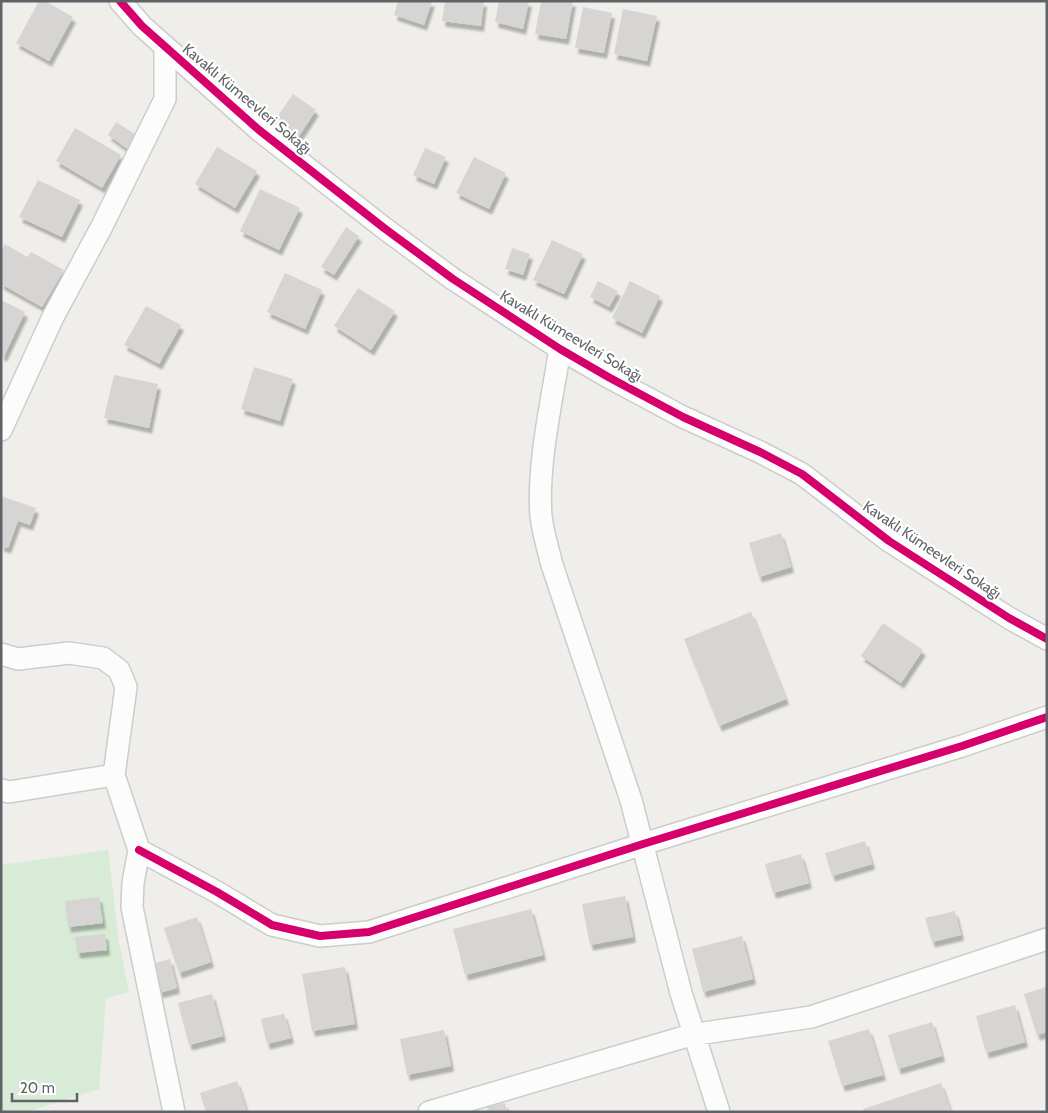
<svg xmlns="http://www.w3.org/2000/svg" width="1048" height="1113" viewBox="0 0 1048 1113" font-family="Cabin,sans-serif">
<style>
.green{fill:#d8ebd6}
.building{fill:#d6d5d3;filter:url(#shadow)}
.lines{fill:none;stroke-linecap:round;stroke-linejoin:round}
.minor-casing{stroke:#cbcccc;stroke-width:24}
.minor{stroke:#fdfcfc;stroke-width:21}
.cycleway-casing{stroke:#fff;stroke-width:11}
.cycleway{stroke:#d6006c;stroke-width:8}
.labels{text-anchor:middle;stroke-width:4.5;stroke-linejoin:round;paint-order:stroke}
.street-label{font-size:15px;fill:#5f6368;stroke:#fff}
</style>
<defs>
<filter id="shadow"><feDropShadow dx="3" dy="5.5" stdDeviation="1" flood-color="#0004"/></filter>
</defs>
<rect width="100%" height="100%" fill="#efeeea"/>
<!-- green -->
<path class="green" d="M108,850l11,92 10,50 -23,6 -7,91 -72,23h-26v-247z"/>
<!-- building -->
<path class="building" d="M39,1h6l28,16 -24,44 -33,-18z
M398,1h34l-8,24 -30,-10z
M445,1h39l-3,25 -39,-5z
M499,1h30l-6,28 -28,-7z
M541,1h32l-7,38 -31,-5z
M583,7l29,6 -8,40 -29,-5z
M623,9l34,7 -10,45 -33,-7z
M293,94l23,16 -17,26 -24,-16z
M116,122l22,14 -9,14 -21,-15z
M75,128l46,27 -19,33 -46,-27z
M217,147l40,24 -22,37 -40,-24z
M425,148l21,9 -12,27 -21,-9z
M474,157l32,16 -17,36 -33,-16z
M38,180l42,20 -18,37 -43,-20z
M260,189l40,19 -21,42 -39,-19z
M346,227l13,9 -25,39 -13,-8z
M552,240l31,14 -19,40 -31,-14z
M5,244l22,13 4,-5 33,18 -22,37 -41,-23v-34z
M512,248l18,6 -7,21 -18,-6z
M285,273l37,17 -17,39 -38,-17z
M598,281l20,10 -9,16 -19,-10z
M630,281l30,15 -18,37 -30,-15z
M358,288l37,23 -24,39 -37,-24z
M1,300l24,12 -21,44 -3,-1z
M146,306l35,19 -22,39 -35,-19z
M254,367l39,12 -13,42 -39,-12z
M114,375l44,9 -9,44 -45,-10z
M1,496l35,12 -6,17 -12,-4 -10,27 -7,-2z
M781,533l10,34 -32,10 -10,-34z
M751,612l35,87 -67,27 -35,-87z
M883,623l40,27 -22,33 -40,-27z
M865,841l7,23 -40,12 -7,-23z
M801,854l8,29 -36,10 -8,-29z
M625,896l8,41 -43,8 -8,-41z
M99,897l4,26 -35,4 -3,-26z
M531,909l12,46 -78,20 -12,-46z
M955,911l6,24 -29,7 -7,-24z
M197,917l14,45 -32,11 -15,-45z
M105,934l2,16 -30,3 -2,-16z
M742,936l11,43 -50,13 -11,-43z
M170,959l7,29 -18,5 -7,-29z
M345,967l10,57 -43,7 -10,-57z
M1047,987v45l-10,3 -13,-41z
M212,994l11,42 -34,9 -11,-42z
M1015,1005l10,37 -39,11 -10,-37z
M284,1014l7,24 -24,6 -6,-25z
M932,1022l10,34 -44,13 -10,-34z
M869,1029l14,46 -41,11 -14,-45z
M444,1030l7,36 -44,9 -7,-36z
M237,1081l10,31h-41l-6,-19z
M941,1083l10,29h-87l-1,-3z
M505,1103l2,9h-19l-1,-5z"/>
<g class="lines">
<defs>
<path id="minor" d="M120,1l22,25 117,104 125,98 69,51 107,70 50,29 73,39 77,35 42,22 87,67 120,77 38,21
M560,349c-8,51 -23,116 -19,167 2,17 7,33 11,49l79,235 50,193 38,119
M1,430l52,-113 48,-89 64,-129v-52
M1,654l17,5 51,-6 34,5 16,12 7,17 -12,88 25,75 -6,33 -1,24 42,205
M1,790l8,2 105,-17
M139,850l78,42 55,33 48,11 49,-4 274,-88 319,-98 85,-29
M429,1112l262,-77 120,-18 236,-78"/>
</defs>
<!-- minor casing -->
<use href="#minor" class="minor-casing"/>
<!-- minor -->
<use href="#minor" class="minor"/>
<defs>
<path id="cycleway" d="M120,1l22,25 117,104 125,98 69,51 107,70 50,29 73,39 77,35 42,22 87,67 120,77 38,21
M139,850l78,42 55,33 48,11 49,-4 274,-88 319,-98 85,-29"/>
</defs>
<!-- cycleway casing -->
<use href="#cycleway" class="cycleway-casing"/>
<!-- cycleway -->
<use href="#cycleway" class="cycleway"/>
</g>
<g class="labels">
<!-- street labels -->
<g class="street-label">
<text transform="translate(247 99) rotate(40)" y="5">Kavaklı Kümeevleri Sokağı</text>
<text transform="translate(571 336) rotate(31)" y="5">Kavaklı Kümeevleri Sokağı</text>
<text transform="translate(932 550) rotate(34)" y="5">Kavaklı Kümeevleri Sokağı</text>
</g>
</g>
<!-- border -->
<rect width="1048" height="1113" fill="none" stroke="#5f6368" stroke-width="5"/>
<!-- scale -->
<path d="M12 1093v8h65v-8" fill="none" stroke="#5f6368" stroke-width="2.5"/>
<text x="20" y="1093" font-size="15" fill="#5f6368" stroke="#ffffff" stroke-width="4" paint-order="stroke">20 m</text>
</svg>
